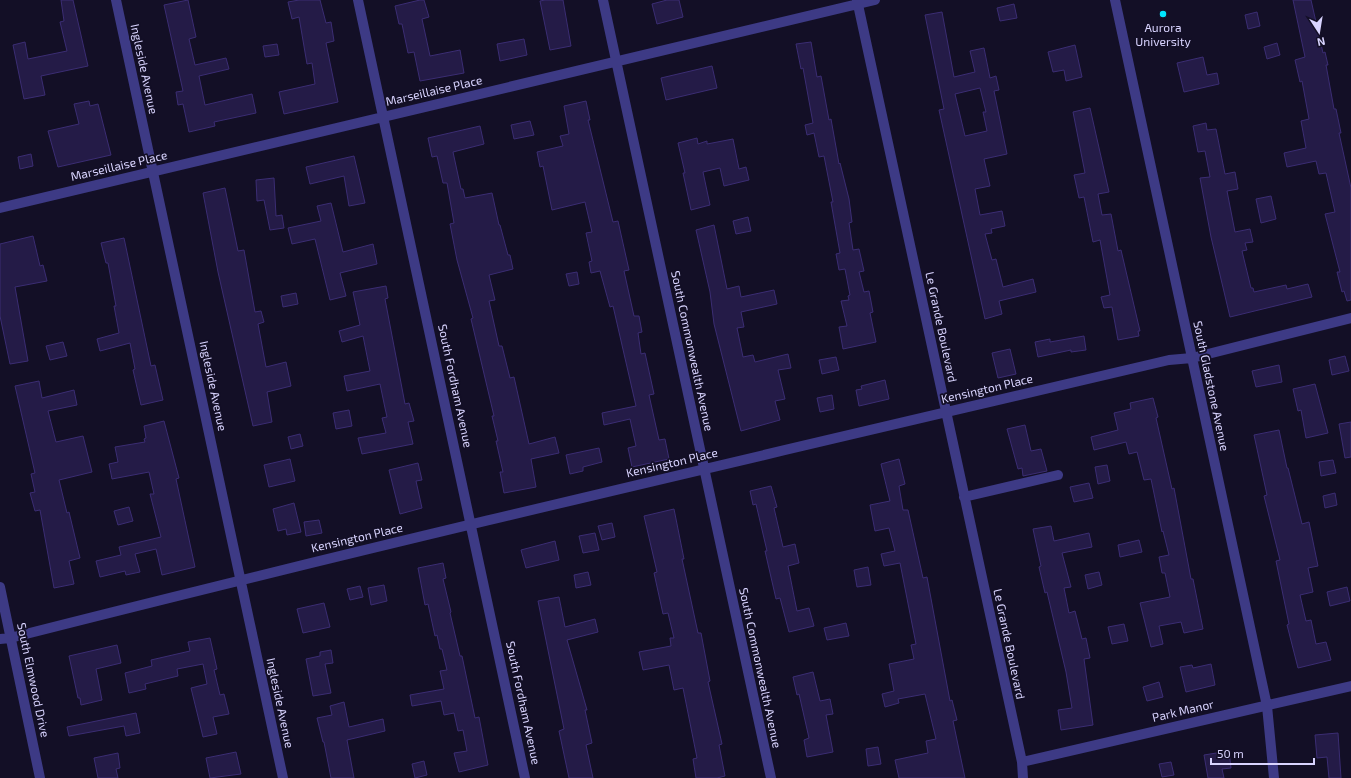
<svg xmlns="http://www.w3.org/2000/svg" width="1351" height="778" viewBox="0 0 1351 778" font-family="'Exo 2',sans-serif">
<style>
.building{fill:#241b47;stroke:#3b2d73;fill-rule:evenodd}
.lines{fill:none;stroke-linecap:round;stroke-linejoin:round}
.minor{stroke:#3d3a85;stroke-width:10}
.poi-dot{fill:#00e5ff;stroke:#130f26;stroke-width:1.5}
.labels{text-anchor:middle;stroke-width:3.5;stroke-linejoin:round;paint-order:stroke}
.poi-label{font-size:12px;fill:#d9d4ff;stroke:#130f26}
.street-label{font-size:12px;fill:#d9d4ff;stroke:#130f26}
</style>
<rect width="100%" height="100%" fill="#130f26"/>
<!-- building -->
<path class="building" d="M61,0h12l15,66 -47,10 4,19 -21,4 -11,-54 12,-3 3,17 39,-8 -7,-29 4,-1z
M188,0l8,37 -7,2 6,26 31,-7 3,11 -30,7 6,29 47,-11 4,19 -42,9 1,4 -26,6 -6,-28 -5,1 -2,-13 7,-1 -19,-86z
M299,0h21l6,23 5,-1 3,19 -8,2 12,59 -54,12 -5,-22 36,-8 -3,-21 -5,1 -8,-47 -7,2 -4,-17z
M420,0h4l5,17 -7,2 8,37 30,-6 4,23 -44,8 -6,-29 -6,1 -6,-29h-3l-4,-18z
M545,0h18l8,46 -21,4 -10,-49z
M667,0h12l4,17 -26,7 -5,-20z
M1293,0h18l12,53 2,-1 3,13h-2l8,44h2l5,24h-2l12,55v112l-4,1 -3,-10 -2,1 -5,-20h3l-15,-58 10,-2 -9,-39 -7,1 -3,-13 -29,6 -3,-14 22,-5 -5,-27 8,-2 -7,-38 -2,1 -5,-22 10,-3z
M1014,4l3,14 -17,3 -3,-13z
M942,12l12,65 21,-5 -5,-21 14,-3 6,30 6,-2 3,14 -5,1 13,63 -23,5 6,27 -15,3 5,26 22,-4 3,15 -14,3 1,4 -7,1 7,26 4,-1 7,28 30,-8 3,13 -37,9 3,13 -17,5 -46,-209 5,-1 -19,-94zM980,88l6,24h-3l4,19 -22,5 -10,-42z
M1257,12l3,14 -12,3 -3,-14z
M524,39l3,16 -27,6 -3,-17z
M811,42l6,35 4,-1 8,44 2,-1 8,45 1,-1 9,36 3,23 -3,1 4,27 6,-1 5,22 -5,1 5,20 5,-1 4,21 -3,1 6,29 -33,7 -4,-22 8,-1 -6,-25 8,-1 -1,-4 2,-1 -5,-26 -6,1 -3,-16 4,-1 -9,-51h2l-9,-46 -5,1 -5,-24 -7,2 -2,-10 8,-2 -10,-55 -2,1 -5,-25z
M1277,43l3,12 -13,4 -3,-12z
M277,44l2,11 -14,2 -2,-11z
M1075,45l7,32 -16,4 -2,-11 -11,2 -5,-20z
M1203,57l4,18 10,-2 2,11 -35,8 -7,-29z
M712,66l5,22 -51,12 -5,-22z
M89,101l1,5 8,-2 13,51 -53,12 -10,-36 31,-7 -5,-20z
M586,101l4,19h-2l25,102 5,-1 11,49 -5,1 10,45h5l3,16 -4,1 3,21 4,-1 9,41 -5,1 10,45 6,-1 4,20 -37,8 -4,-19 8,-2 -6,-27 -26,6 -2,-12 34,-7 -23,-100 -3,1 -10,-36 -9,2 -2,-11 3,-1 -6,-28 6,-1 -7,-30 -33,8 -9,-44 -3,1 -3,-15 26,-6 -3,-10 9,-2 -5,-28z
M1090,108l19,84 -11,2 4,21 9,-1 7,37 3,-1 19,81h-2l1,5 -21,4 -6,-33 -8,1 -3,-11 9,-2 -10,-55 -7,2 -9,-45 -5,1 -5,-23 11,-2 -12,-61z
M530,121l4,14 -20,4 -3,-14z
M1206,123l1,7 9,-1 9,45 10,-2 3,17 -11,2 8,41 15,-3 3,13 -8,1 2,7 -5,1 9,37h2l1,4 32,-7 1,4 21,-5 4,13 -82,20 -19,-80 -11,-59 10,-1 -5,-26 -7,1 -5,-26z
M480,126l4,18 -31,8 8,37h2l2,9 27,-5 7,32h1l8,30h2l3,14 -24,6 6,25 -6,1 10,45h3l8,32 4,-1 15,67 26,-7 4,16 -28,6 5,28 -32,6 -4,-21h3l-7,-31h2l-6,-25h2l-23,-97 2,-1 -16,-58 -7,-36 4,-1 -7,-40h-4l-6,-27 -5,1 -4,-19z
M697,138l1,6 9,-3v3l26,-5 6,30 7,-2 3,13 -25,6 -4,-18 -17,4 7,33 -19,5 -8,-37h2l-7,-30z
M31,154l2,12 -13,3 -2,-12z
M354,156l11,47 -16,3 -5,-30 -34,8 -4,-17z
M274,178l2,38 6,-1 2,13 -14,2 -6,-30 -7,1 -1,-21z
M225,188l13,63 6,-1 11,62 6,-1 3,11 -6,2 8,43 20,-5 5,24 -24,6 5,30 -19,4 -35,-154 -15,-79z
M1271,196l5,23 -15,4 -5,-24z
M331,203l12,49 30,-8 4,20 -37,9 6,23 -16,4 -15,-61 -23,5 -4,-16 33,-7 -4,-15z
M748,217l3,14 -15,3 -3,-13z
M714,225l13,64 12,-3 2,11 33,-7 3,14 -36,8 3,15 -7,1 6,29 10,-2 2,7 33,-8 3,14 -13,2 7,29 -10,2 5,19 -39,11 -27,-107 -4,-32 -14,-62z
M33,236l7,30 3,-1 4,16 -32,6 13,74 -18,3 -10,-48v-72z
M124,238l27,128 4,-1 8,35 -22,5 -8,-35 2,-1 -5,-26 -30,8 -3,-12 22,-6 -5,-27h2l-8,-43h-2l-5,-20z
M577,272l2,12 -10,2 -3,-12z
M386,286l2,12 -3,1 20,105 4,-1 5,18 -6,1 5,22 -51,10 -4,-16 28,-5 -4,-15 5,-1 -2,-9 -5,-24 -33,7 -3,-15 26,-5 -7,-35 -21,6 -3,-11 21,-6 -7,-33z
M296,293l2,11 -15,3 -2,-11z
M1084,336l2,14 -15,2v-2l-33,7 -3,-15 15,-3v3z
M63,342l4,14 -17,4 -4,-14z
M1010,349l6,25 -18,4 -6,-25z
M1345,356l4,15 -17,4 -3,-15z
M836,357l3,13 -17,4 -3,-14z
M1279,365l3,17 -26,5 -4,-16z
M885,380l4,19 -30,7 -3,-16 6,-1 -1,-3z
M39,381l3,17 32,-8 3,15 -29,6 8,31 27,-6 9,36 -33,8 8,33 2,-1 11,46 -11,3 5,23 -20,4 -14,-78 -5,1 -5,-18 5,-1 -4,-18 4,-1 -20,-87z
M1315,384l13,49 -22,5 -5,-28 -3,1 -5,-22z
M832,395l2,14 -14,3 -3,-14z
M1153,398l5,19 -2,1 16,71 2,-1 17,91h2l10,50 -19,4 -3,-11 -22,4 4,18 -12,3 -11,-44 30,-6 -5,-24h-3l-3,-16 10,-2 -6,-24 -1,1 -11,-53 -7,1 -7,-28 -8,2 -3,-12 -32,8 -3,-13 27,-7 -4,-17 17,-4 -1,-6z
M349,410l3,16 -16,3 -3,-16z
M164,421l15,57 -3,1 19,88 -33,8 -6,-26 -21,5 5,18 -14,3 -1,-4 -25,6 -4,-16 25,-6 -2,-8 42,-10 -11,-43h4l-5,-22 -37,7 -3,-15 9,-2 -3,-15 30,-5 -1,-3 2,-1 -2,-12z
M1351,422v35l-6,1 -6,-34z
M1025,425l6,26 10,-2 6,22 -24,5 -1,-8 -4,1 -11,-40z
M1279,430l8,38h1l14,56 7,-2 9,44 -10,2 5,24 -13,3 6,26 5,-1 5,24 10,-2 5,18 -33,8 -11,-43 2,-1 -13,-63 4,-1 -16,-64 3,-1 -13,-60z
M300,434l3,12 -12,3 -3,-12z
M599,448l3,14 -19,5v4l-13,3 -4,-19z
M290,459l5,22 -26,6 -5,-22z
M899,459l6,25 -6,2 4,24h5l15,68 4,-1 23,124 2,-1 5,20 -4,1 12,57h-66l-4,-18 33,-7 -2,-12 10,-2 -11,-45 -27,5 1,4 -14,4 -3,-13 12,-3 -5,-27 25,-5 -3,-14 5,-1 -16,-81 -16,3 -3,-12 14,-3 -6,-23 -14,3 -5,-26 20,-4 -9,-37z
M1333,460l3,13 -15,3 -2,-14z
M418,463l4,17 -6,1 6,27 -22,6 -11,-44z
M1107,465l3,16 -12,3 -3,-17z
M1089,483l4,15 -19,4 -4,-15z
M771,486l6,21 -3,1 9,39 12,-3 4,19 -11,3 9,45 12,-3 5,18 -25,6 -9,-34 -4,1 -11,-48h2l-11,-47 -3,1 -3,-14z
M1335,493l2,12 -12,3 -2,-12z
M294,503l7,29 -14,3 -1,-6 -8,2 -5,-22z
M129,507l4,14 -15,4 -4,-14z
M674,509l10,50h-2l16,74h3l9,48 -2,1 14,62 -3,1 6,31 -8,2h-21l-3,-19 4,-1 -14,-70 -9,2 -5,-25 -26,5 -4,-18 32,-6 -1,-8h4l-6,-25 -5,1 -9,-41 3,-1 -13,-56z
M319,520l3,13 -16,3 -2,-14z
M612,523l3,14 -13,3 -4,-14z
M1051,526l3,15 35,-8 3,14 -30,6 9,34 -7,1 5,25 6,-2 7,28 4,-1 4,20 -6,1 9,66 -32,5 -3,-20 14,-2 -6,-36 -19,-80 -2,1 -6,-26 2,-1 -8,-37z
M595,533l4,17 -16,3 -4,-17z
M1139,540l3,12 -22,5 -2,-12z
M555,541l4,19 -33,8 -5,-18z
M443,563l3,15 -3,1 8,33 -1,1 10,43h2l13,62 4,-1 9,48 -29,7 -5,-19 13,-2 -4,-21 -5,1 -4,-18 -10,2 -3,-14 -29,5 -2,-11 34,-6 -4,-18 7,-1 -5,-21h-2l-3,-14 -2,1 -7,-32 -3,1 -7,-37z
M868,567l3,18 -14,2 -3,-17z
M588,572l3,13 -15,3 -2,-13z
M1099,572l3,13 -14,4 -3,-14z
M384,585l3,16 -16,4 -3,-17z
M360,586l3,11 -13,3 -3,-11z
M1347,587l3,14 -20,5 -3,-14z
M559,597l6,30 30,-8 3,13 -31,8 20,70h-2l7,33 -6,2 7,33h-24l-10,-47 5,-2 -26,-128z
M324,603l6,24 -27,6 -6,-24z
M846,623l3,13 -22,4 -3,-12z
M1124,624l4,17 -16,3 -4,-17z
M210,638l7,31 -3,1 6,25 4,-1 5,20 -16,3 4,17 -14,3 -12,-49 16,-4 -4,-20 -26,5 1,7 -33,8 1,5 -17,4 -4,-20 27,-7 -1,-6 39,-9 -2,-9z
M117,645l4,18 -25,6 6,31 -21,5 -1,-7h-2l-9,-42z
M331,650l2,13 -8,1 6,29 -18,3 -7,-37 14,-3v-4z
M1211,664l4,21 -29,7 -6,-25 12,-2 1,3z
M813,672l7,29 10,-2 3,15 -7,1 7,37 -26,5 -3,-17 5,-2 -10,-44 -2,1 -4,-18z
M1159,682l4,15 -16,4 -4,-14z
M344,702l5,25 34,-8 2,12 -38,9 7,38h-23l-7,-36h-1l-6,-24 15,-3 -2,-9z
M136,713l4,20 -14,3 -2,-10 -55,10 -2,-9z
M1338,733l3,45h-12l-2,-21 -10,1 -2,-23z
M878,747l3,17 -13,2 -2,-17z
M1229,751l2,17 -9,1 2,9h-16l-4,-23z
M236,752l5,22 -31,4 -4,-20z
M118,753l2,15 -4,1 2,9h-20l-4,-20z
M424,761l3,14 -12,3 -3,-14z
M1171,762l3,13 -12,2 -3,-13z"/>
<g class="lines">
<!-- minor -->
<path class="minor" d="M116,0l167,778
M358,0l167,778
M603,0l168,778
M857,0l165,762 1,16
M1115,0l152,706 7,72
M0,208l875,-208
M964,497l94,-22
M0,587l40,191
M0,639l10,-1c385,-98 772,-187 1159,-278l23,-2 159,-40
M1022,762l329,-76"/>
</g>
<!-- markers -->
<circle class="poi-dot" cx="1163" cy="14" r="4"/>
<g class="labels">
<!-- poi labels -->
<g class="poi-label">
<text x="1163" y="32">Aurora<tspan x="1163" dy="14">University</tspan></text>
</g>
<!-- street labels -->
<g class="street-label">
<text transform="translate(144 69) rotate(78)" y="4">Ingleside Avenue</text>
<text transform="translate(434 91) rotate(-13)" y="4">Marseillaise Place</text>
<text transform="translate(119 166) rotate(-13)" y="4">Marseillaise Place</text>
<text transform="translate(941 327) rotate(78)" y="4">Le Grande Boulevard</text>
<text transform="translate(692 351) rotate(78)" y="4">South Commonwealth Avenue</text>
<text transform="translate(213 386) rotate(78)" y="4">Ingleside Avenue</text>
<text transform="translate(455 386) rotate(78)" y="4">South Fordham Avenue</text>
<text transform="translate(1211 386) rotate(78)" y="4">South Gladstone Avenue</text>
<text transform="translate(987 389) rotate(-13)" y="4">Kensington Place</text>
<text transform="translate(672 463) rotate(-13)" y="4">Kensington Place</text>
<text transform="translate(357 538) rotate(-13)" y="4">Kensington Place</text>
<text transform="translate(1009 644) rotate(78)" y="4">Le Grande Boulevard</text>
<text transform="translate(760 668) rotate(78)" y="4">South Commonwealth Avenue</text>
<text transform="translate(33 680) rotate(78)" y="4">South Elmwood Drive</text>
<text transform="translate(280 703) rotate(78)" y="4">Ingleside Avenue</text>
<text transform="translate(523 703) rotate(78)" y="4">South Fordham Avenue</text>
<text transform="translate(1183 711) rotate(-13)" y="4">Park Manor</text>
</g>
</g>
<!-- north arrow -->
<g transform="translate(1319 32) rotate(168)" stroke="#130f26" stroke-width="3" paint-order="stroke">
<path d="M0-3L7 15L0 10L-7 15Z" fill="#d9d4ff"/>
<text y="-6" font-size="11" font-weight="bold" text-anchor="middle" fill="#d9d4ff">N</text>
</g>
<!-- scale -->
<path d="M1211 758v6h103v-6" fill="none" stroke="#d9d4ff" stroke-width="2"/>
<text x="1217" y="758" font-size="12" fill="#d9d4ff" stroke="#130f26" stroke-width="3" paint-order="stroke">50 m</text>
</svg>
